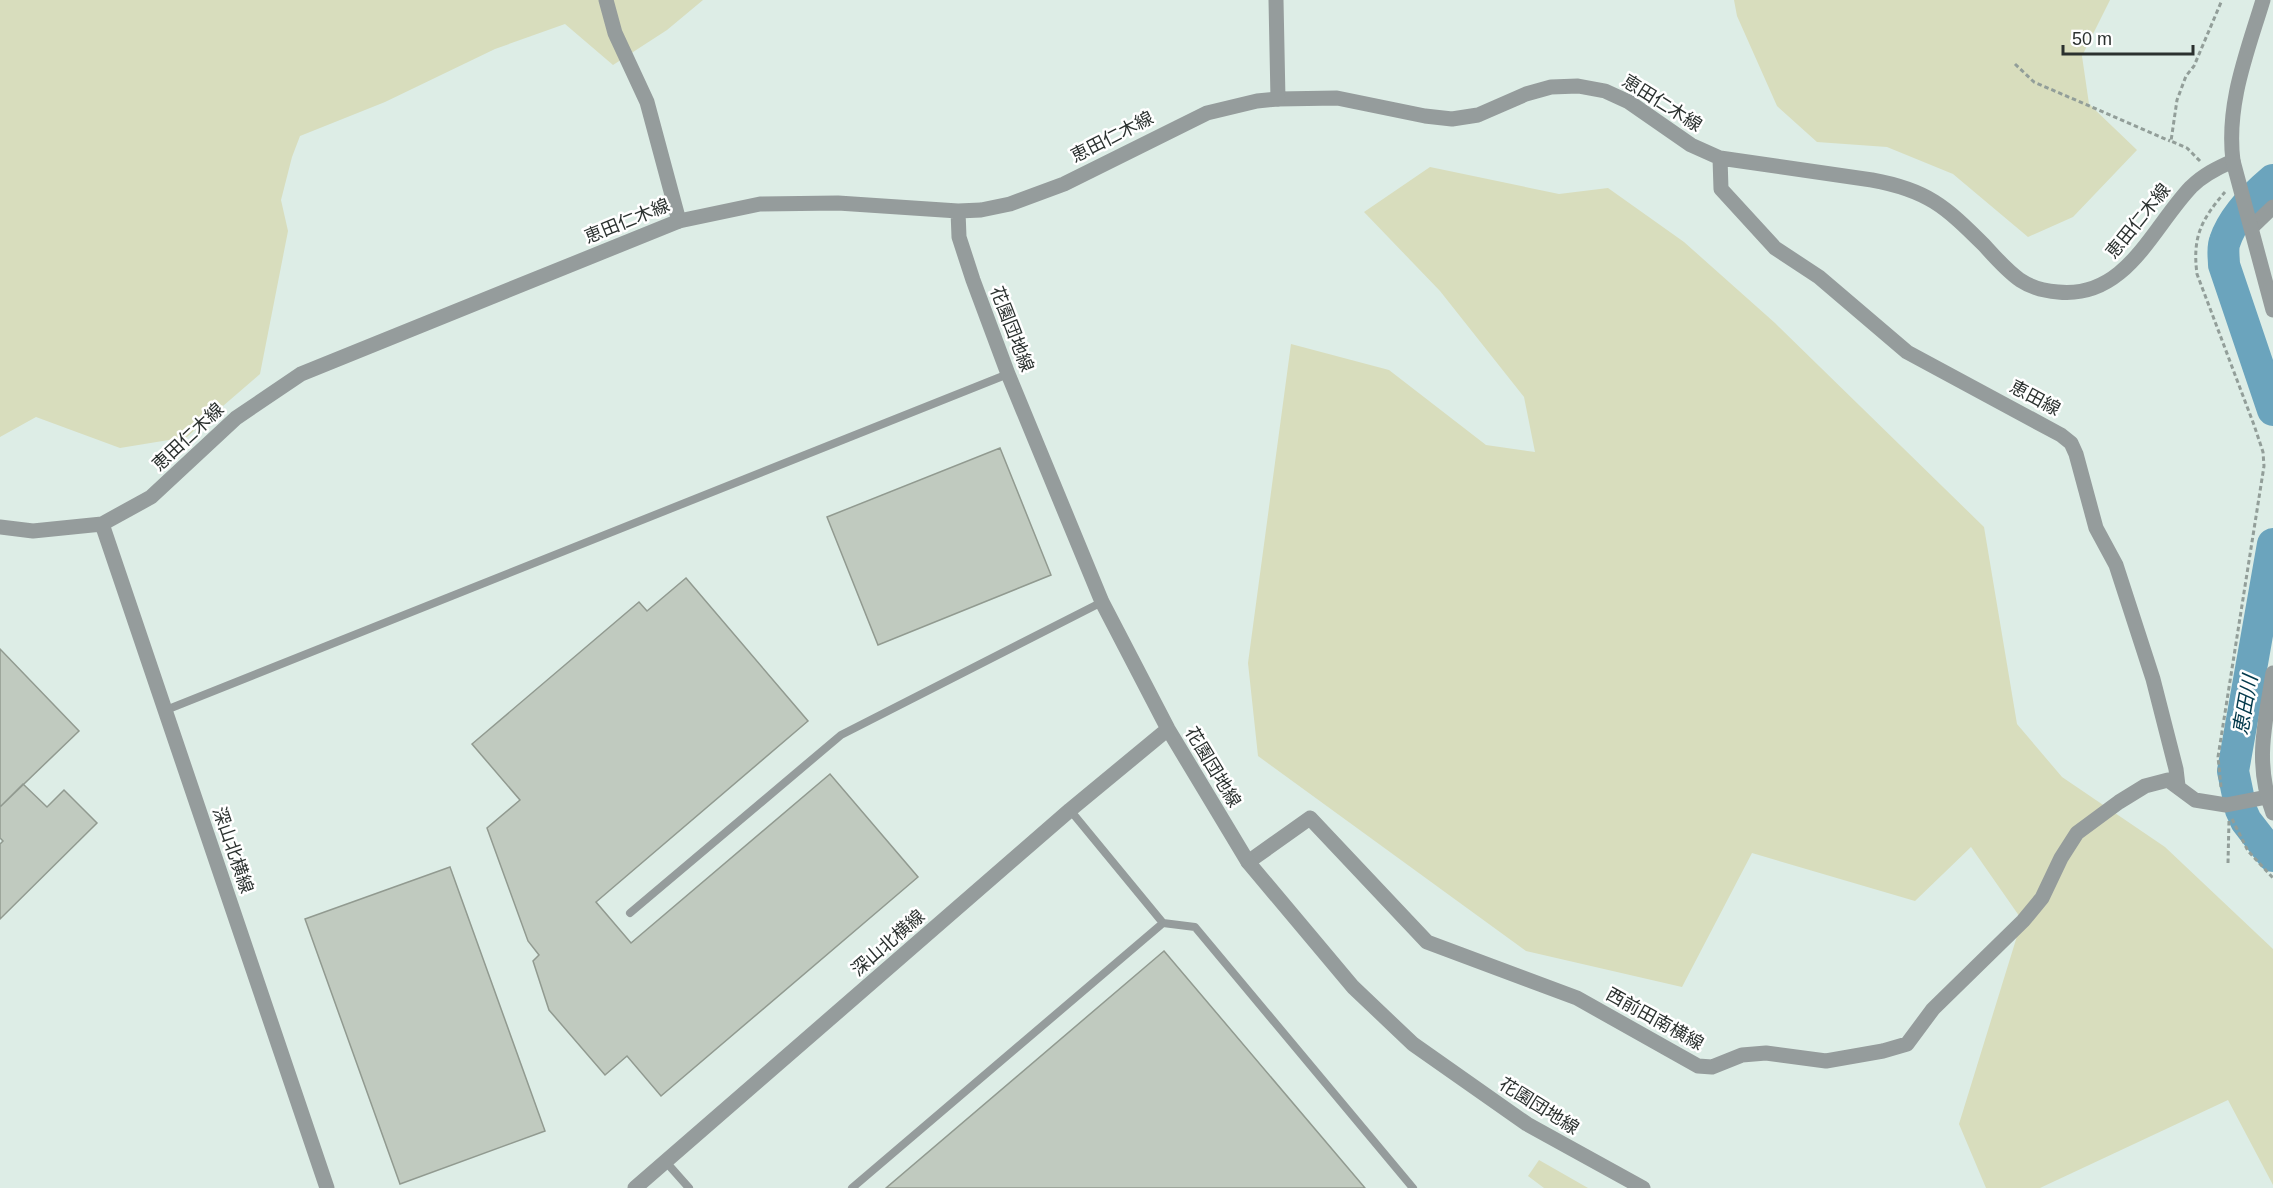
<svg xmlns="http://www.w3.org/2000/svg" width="2273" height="1188" viewBox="0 0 2273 1188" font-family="Arial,'Noto Sans JP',sans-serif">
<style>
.green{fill:#d8ddbd}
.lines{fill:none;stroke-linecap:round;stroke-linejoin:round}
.river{stroke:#6ba4bd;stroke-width:32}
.building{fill:#c0cabf;stroke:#919a90;stroke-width:1.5}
.path{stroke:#929e99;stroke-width:3;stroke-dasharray:4.5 3;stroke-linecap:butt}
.service{stroke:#959c9c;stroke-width:8}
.minor{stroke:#959c9c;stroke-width:15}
.tertiary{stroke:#959c9c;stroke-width:15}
.labels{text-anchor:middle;stroke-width:5;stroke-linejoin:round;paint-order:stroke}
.street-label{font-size:18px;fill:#2b312f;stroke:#fff}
.water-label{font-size:20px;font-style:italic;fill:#03394b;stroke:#fff}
</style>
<rect width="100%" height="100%" fill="#ddede6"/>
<!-- green -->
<path class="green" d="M0,0h703l-36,30 -54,35 -48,-41 -70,25 -110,53 -85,34 -8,21 -11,43 7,31 -28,143 -73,63 -67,11 -84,-31 -36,20z
M1734,0h376l-28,56 7,48 48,46 -64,67 -45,20 -75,-63 -66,-27 -70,-5 -40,-36 -40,-90z
M1430,167l129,27 49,-6 76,54 91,81 209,204 33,197 45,53 103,70 108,102v236l-45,-85 -188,88h-54l-27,-64 63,-204 -51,-73 -56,54 -163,-48 -70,134 -156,-36 -268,-195 -10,-93 43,-319 98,26 97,75 49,7 -11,-55 -84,-106 -76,-79z
M1539,1160l49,28h-44l-16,-12z"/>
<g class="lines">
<!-- river -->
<path class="river" d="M2273,180c-19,16 -40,37 -48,61 -3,7 -1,17 -1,24l49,145
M2273,544l-40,227 8,39 5,11 27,35"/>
</g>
<!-- building -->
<path class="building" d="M1000,448l51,127 -173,70 -51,-128z
M686,578l122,143 -212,181 35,41 199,-169 88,103 -257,219 -34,-40 -22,19 -56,-65 -16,-49 6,-6 -11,-14 -41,-113 33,-28 -48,-56 167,-142 8,9z
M0,649l79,82 -79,76z
M23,784l24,23 17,-17 33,33 -97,96v-75l3,-3 -3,-3v-31z
M450,867l95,264 -145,53 -95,-265z
M1164,951l201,237h-479z"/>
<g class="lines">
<!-- path -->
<path class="path" d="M2015,64l19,18 136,59
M2200,161l-13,-13 -16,-7 6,-41 9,-24 8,-10 28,-66
M2221,787l-3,-30 46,-291 -1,-14 -9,-27 -57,-151c-5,-38 5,-55 28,-82
M2232,819l16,32 25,27
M2228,863l1,-43"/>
<!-- service -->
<path class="service" d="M166,710l842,-336
M1070,810l93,113
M630,913l211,-178 261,-133
M666,1162l23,26
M852,1188l311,-265 32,4 218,261"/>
<!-- minor -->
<path class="minor" d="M606,0l9,33 32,69 32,119
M1276,0l2,99 59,-1 88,18 27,3 26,-4 48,-21 25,-7 27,-1 27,5 24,11 62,43 29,13 152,22c55,10 73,26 112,65 11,12 22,25 36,35 12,8 24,11 38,12 68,7 94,-64 133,-105 12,-12 26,-19 42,-26
M1720,158l1,31 54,59 44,29 88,75 154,83 10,8 5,11 20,74 20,37 37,114 23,90 2,17
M2252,227l21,-20
M1248,862l62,-44 117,124 150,56 121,68 14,1 30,-12 24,-2 60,8 57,-10 24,-7 26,-35 90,-88 19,-23 19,-40 16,-25 42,-31 26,-16 23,-6 27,20 31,5 41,-8"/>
<!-- tertiary -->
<path class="tertiary" d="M2263,0c-16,53 -37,104 -30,161l40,149
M958,211l1,26 14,43 35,94 94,228 66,127 80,133 105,125 60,57 114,80 116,64
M102,524l225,664
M0,527l33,4 69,-7 49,-27 85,-79 65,-44 378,-153 81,-17 78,-1 120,8 23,-1 29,-6 54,-20 143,-71 50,-12 21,-2
M2273,673c-8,51 -19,90 0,140
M635,1188l435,-378 98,-81"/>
</g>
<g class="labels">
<!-- street labels -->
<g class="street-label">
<text transform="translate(1662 103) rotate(32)" y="6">恵田仁木線</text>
<text transform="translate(1112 137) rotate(-27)" y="6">恵田仁木線</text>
<text transform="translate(627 221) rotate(-22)" y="6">恵田仁木線</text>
<text transform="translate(2138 221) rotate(-51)" y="6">恵田仁木線</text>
<text transform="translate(1012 329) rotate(69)" y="6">花園団地線</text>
<text transform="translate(2035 398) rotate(28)" y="6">恵田線</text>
<text transform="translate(188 437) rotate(-43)" y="6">恵田仁木線</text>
<text transform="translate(1213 767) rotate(59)" y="6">花園団地線</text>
<text transform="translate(233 850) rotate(71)" y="6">深山北横線</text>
<text transform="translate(888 943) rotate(-41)" y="6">深山北横線</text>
<text transform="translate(1655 1019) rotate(29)" y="6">西前田南横線</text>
<text transform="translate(1539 1106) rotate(32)" y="6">花園団地線</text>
</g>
<!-- water labels -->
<g class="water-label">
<text transform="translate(2245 705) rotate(-80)" y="7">恵田川</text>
</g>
</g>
<!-- scale -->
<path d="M2063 45v9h130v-9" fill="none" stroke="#2b312f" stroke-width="3"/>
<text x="2072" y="45" font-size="18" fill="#2b312f" stroke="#ffffff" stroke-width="4.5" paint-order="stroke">50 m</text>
</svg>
